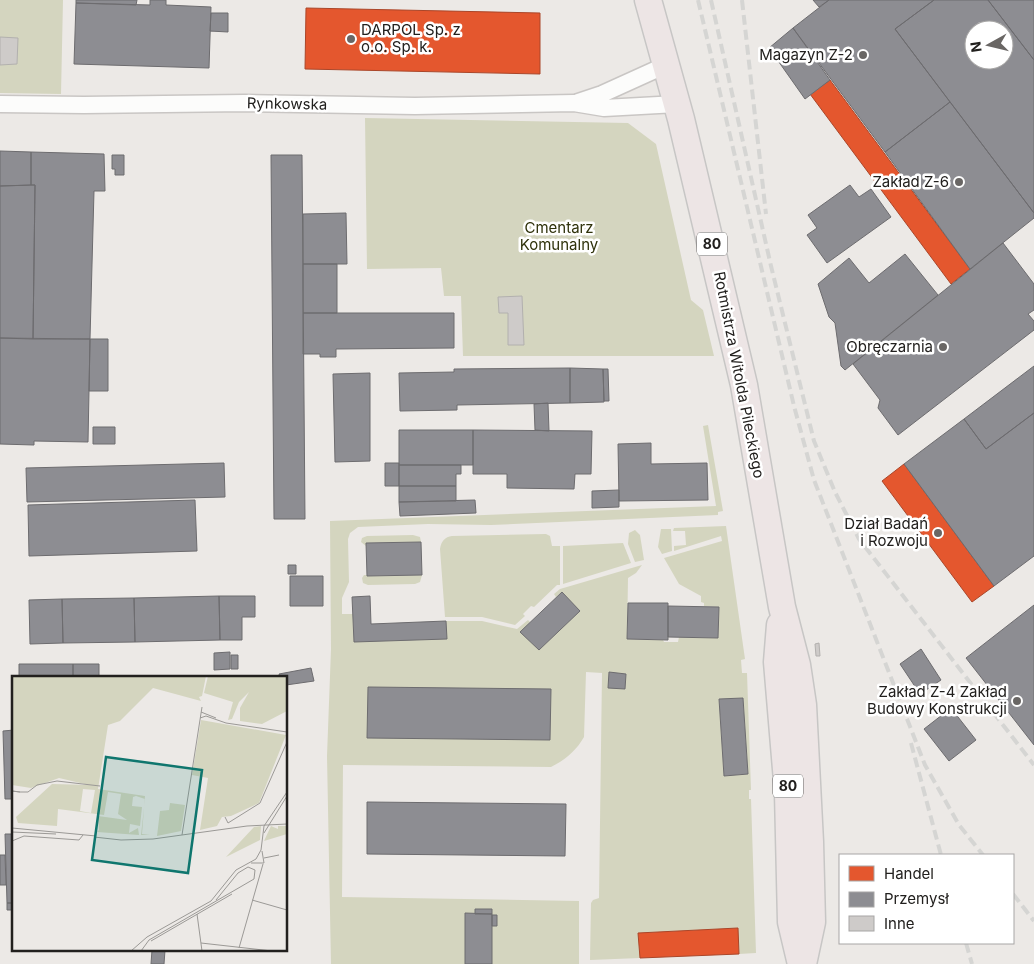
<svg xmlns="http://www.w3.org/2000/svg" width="1034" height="964" viewBox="0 0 1034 964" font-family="Inter,sans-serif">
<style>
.green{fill:#d4d5bf;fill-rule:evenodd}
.shops{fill:#e4572e;stroke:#aa4629}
.industry{fill:#8d8d92;stroke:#6d6c6f;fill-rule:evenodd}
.building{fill:#cecbc9;stroke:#b2b0ae}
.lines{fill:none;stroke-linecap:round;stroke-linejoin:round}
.minor-casing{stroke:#c9c6c4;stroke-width:19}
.primary-casing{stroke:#c7c6c5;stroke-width:29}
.minor{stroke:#fcfcfb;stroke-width:16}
.primary{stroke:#ede5e5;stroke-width:26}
.rail{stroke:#d5d5d3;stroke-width:4;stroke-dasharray:10 5;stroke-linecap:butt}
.poi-dot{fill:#696664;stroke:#fff;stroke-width:2}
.labels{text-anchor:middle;stroke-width:5;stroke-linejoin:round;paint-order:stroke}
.shield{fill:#fff;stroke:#646362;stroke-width:1}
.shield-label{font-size:14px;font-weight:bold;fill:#22201e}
.poi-label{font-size:15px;fill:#22201e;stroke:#fff;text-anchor:end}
.street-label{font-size:15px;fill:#22201e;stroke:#fff}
.park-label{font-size:15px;fill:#2f320b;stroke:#fff}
.inset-road{fill:none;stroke:#9b9996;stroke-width:1}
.view{fill:#0f766e;fill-opacity:0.15;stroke:#0f766e;stroke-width:2.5}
.inset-edge{fill:none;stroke:#22201e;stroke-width:2.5}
</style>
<rect width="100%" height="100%" fill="#ece9e6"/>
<!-- green -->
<path class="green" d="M0,0h63l-2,94 -61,-1z
M365,118l263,5 28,21 35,156 12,10 11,46h-251l-2,-60h-17l-3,-28 -74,1z
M708,425l15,86 -5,1v3l-227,10 -63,-1 -70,3 -8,6 -2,6 1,43 -7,16v16h11l1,28 92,-21h36l35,8 11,-9 2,2 -9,10 18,18 40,-39 -17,-19 -6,5 -2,-3 6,-5 82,-24 -6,8 -8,5 -1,61 36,1 1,2h14l1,-5 39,1 1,-31 -15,-1v-3l-3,-1v-6l-22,-12 -15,-26 58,-17 -1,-5 -47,15v-5l12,-1 -1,-14h-12l1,-3 52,-2 19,133 -4,1 1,13h5l4,117h-2v9h2l5,154 -17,1 -2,-26 -98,5 1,25 -50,2 1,-57 2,-3 6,-2 3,-225 -16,-1 -2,65c-8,14 -19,23 -33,30l-208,-2 -1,132 237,4v63h-248l-4,-208 4,-107 -1,-128 386,-15 -13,-80zM743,698l5,76 -24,2 -5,-77z
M661,529h10l1,22 -10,3 -4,-7z
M635,530l5,5 4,25 -9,2 -7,-18 1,-11z
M546,534l4,2 2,10h8v39h-3l-23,22 -3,-1 -8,8 2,2 -10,9 -33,-8h-37l-5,-68c1,-8 5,-12 12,-13z
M413,535l7,2 1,5 -54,1 -1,3 -5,-4 1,-4 5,-2z
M623,543l8,20 -68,21v-38z
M364,575h3l1,1 54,-1 -2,7 -5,2 -47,1 -5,-2 -1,-5z"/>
<!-- shops -->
<path class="shops" d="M306,8l234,5v61l-235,-5z
M830,80l140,189 -19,15 -141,-190z
M904,464l90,122 -22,16 -90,-121z
M738,928l1,26 -99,4 -2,-25z"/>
<!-- industry -->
<path class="industry" d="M76,0h61l-1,5 -60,-2z
M150,0h16v5l45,2 -2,61 -135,-4 2,-61 74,2z
M813,0h16l-10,7z
M829,0h105l-39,29 55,73 -65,50 -92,-124z
M934,0h54l46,60v153l-139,-184zM974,30h30v30h-30z
M988,0h46v60z
M211,13h17v19l-18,-1z
M793,28l37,52 -25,19 -36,-51z
M950,102l84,111v5l-64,51 -85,-117z
M0,151l31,1v33l-31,1z
M31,152l73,2 1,37h-11l-4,148h-57l2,-154h-4z
M112,155h12v20h-9v-6h-3z
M271,155h31l3,364h-31z
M35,185l-2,154 -33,-1v-152z
M850,185l9,12 12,-8 20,28 -64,46 -20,-28 10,-7 -9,-13z
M346,213l1,51h-44v-50z
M1003,243l31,41v26l-6,4 6,7v9l-136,105 -20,-27 2,-8 -27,-36z
M905,254l33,41 -93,75 -4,-4 -6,-43 -6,-6 -11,-33 31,-26 20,25z
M303,264h34v49h-34z
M303,313h151v35l-118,1v8h-16v-3h-17z
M0,338l90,1 -2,103 -54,-1v4l-34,-1z
M90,339h18v52h-19z
M1034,366v47l-48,36 -22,-30z
M570,368v35l-113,2v5l-57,1 -1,-38 55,-1v-3z
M570,368l33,1 1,33 -34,1z
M603,369h5l1,32h-5z
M370,373v88l-35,1 -2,-88z
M548,403l1,28 -14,-1 -1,-26z
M1034,413v143l-40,30 -90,-122 60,-45 22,30z
M93,427h22v17h-22z
M399,430h74v35h-74z
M473,430l119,1 -1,43h-16l-1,15 -67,-1v-14h-34z
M651,443v21l56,-1 1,37 -89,1 -1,-57z
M224,463l1,34 -198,5 -1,-34z
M385,463h14v23h-14z
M399,465h62v9h-5v12h-57z
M399,486h57v15l-57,1z
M619,490v17l-27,1v-17z
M195,500l2,51 -168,5 -1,-51z
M475,500l1,13 -76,3 -1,-14z
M421,542l1,33 -55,1 -1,-33z
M288,565h8v9h-8z
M290,576h33v30h-33z
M562,592l18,19 -41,39 -19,-18z
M219,596l1,44 -85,2 -1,-44z
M219,596h36v21h-13v23h-22z
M370,596l1,28 75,-3 1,18 -93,3 -2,-45z
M134,598l1,44 -72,1 -1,-44z
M62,599l1,44 -33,1 -1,-44z
M628,603h40v37l-41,-1z
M1034,605v140l-68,-87z
M668,606l51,1 -1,31 -50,-1z
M921,649l20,31 -21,14 -20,-30z
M230,652v17l-16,1v-17z
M231,655h7v14h-7z
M19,664h54v14h-54z
M73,664h26v14h-26z
M311,668l3,13 -28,4v-7h-6l-1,-4z
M609,672l17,2 -1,15 -17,-1z
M368,687l183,2 -1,51 -183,-2z
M743,698l5,76 -24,2 -5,-77z
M951,708l25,32 -27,21 -25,-32z
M14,730v69h-9l-2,-68z
M367,802l199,2 -1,52 -198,-2z
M5,834h9v69h-7z
M0,855h5l1,30h-6z
M7,903h7v7h-7z
M475,909h17v5h-17z
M465,913l27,1v50h-27z
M492,915h5v11h-5z
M152,950h13l-1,14h-13z"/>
<!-- building -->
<path class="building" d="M0,37l18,1 -1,26 -17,1z
M522,296l2,49h-16v-32h-9l-1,-16z
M819,643l1,13h-4l-1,-12z"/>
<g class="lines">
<defs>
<path id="minor" d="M578,102l24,-8 64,-29
M0,104l84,1 161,-2 170,3 159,-3 30,5 73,-4"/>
<path id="primary" d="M648,0l33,119 63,266 38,222 15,58 6,40 7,137 2,80 -9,42
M780,625l-3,37 11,131 3,129 9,38"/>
</defs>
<!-- minor casing -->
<use href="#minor" class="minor-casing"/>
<!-- primary casing -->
<use href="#primary" class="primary-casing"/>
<!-- minor -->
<use href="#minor" class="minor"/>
<!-- primary -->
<use href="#primary" class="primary"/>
<!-- rail -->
<path class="rail" d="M698,0l96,406 20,74 111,285 34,60 24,30
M711,0l60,266 43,175 21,51 24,47 175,226
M742,0l24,214
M911,743l30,112
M1013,894l21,27
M966,943l6,21"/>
</g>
<!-- markers -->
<g class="poi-dot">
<circle cx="351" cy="39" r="5"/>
<circle cx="863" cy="55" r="5"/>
<circle cx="959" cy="182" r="5"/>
<circle cx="943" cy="347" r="5"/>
<circle cx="938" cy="533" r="5"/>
<circle cx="1017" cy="701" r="5"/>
</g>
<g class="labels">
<!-- shield labels -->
<g class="shield">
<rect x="697" y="232.5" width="30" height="23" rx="4"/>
<rect x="773" y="774.5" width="30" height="23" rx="4"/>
</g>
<g class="shield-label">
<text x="712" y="249">80</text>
<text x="788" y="791">80</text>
</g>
<!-- poi labels -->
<g class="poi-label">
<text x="361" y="35" text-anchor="start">DARPOL Sp. z<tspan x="361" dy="17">o.o. Sp. k.</tspan></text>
<text x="853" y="60">Magazyn Z-2</text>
<text x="949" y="187">Zakład Z-6</text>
<text x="933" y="352">Obręczarnia</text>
<text x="928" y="529">Dział Badań<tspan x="928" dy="17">i Rozwoju</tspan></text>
<text x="1007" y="697">Zakład Z-4 Zakład<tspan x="1007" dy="17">Budowy Konstrukcji</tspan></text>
</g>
<!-- street labels -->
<g class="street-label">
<text transform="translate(287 104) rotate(1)" y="5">Rynkowska</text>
<text transform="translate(739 375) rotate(79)" y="5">Rotmistrza Witolda Pileckiego</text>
</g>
<!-- park labels -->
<g class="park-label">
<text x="559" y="233">Cmentarz<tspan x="559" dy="17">Komunalny</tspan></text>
</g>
</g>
<!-- overview -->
<g transform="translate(12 676)">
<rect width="275" height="275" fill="#ece9e6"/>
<path d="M0,0h194l-4,20 -3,1 2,4 -48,-13 -33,33 -12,4 -10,64 47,7 -3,38 8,1h-9l4,-36 -9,-3 -3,1 -1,9 10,1 -2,19 -10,-2 -1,9 9,-5 1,7 -42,-3 2,-2 -1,-14 29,4 -9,-6 3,-20 -13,-2 -4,23 -46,-6 -1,17 -39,-3 -2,-6 36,-33 37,1 -30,-7 -28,10 -19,-3zM71,113l12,1 -4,23 -11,-2zM196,0h79v35l-25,13 -22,-3v-13l9,-16 -10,10 -7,17 -4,1 5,-18 -29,-9zM189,44l85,15 -27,68 -28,13 -9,1 -5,9 -17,4 8,-52 -16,-3zM158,127l15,2 -4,26 -24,5 3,-25 9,-1zM249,150l-1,14 -34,17 28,-30zM259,150l7,3v-3h9v8l-23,7z" fill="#d4d5bf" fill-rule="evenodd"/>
<path class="inset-road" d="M189,36l15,6M188,42l6,-2 20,7 61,9M0,115l8,1 -8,-1M8,116h8l9,-7 20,-4 43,5M213,141l3,6 32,-20 27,-61M0,152l84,8M0,156l44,2M252,157l23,-37M170,159l20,-128M82,161l27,3 32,-1 94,-13 40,-2M0,165l12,-5 55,4 4,-5M252,182l15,-3M239,187h13l-2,-12M240,224l35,10M185,238l5,37M139,265l81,-47M189,267l71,8M227,272l24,-84M119,275l16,-14 64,-36 25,-31 20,-11 5,-9 3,-24 23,-34M129,275l8,-11 105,-61 1,-9 -7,-3 -10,6 -22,27"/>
<path class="view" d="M94,81l96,13 -14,103 -96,-13z"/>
<rect width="275" height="275" class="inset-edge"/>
</g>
<!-- legend -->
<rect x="839" y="854" width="175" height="90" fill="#ffffff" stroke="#a7a6a5"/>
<rect x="849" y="866" width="25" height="15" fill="#e4572e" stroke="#a7a6a5"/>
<text x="884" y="879" font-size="15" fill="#22201e">Handel</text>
<rect x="849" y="892" width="25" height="15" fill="#8d8d92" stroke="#a7a6a5"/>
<text x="884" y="904" font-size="15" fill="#22201e">Przemysł</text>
<rect x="849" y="916" width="25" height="15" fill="#cecbc9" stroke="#a7a6a5"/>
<text x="884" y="929" font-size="15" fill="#22201e">Inne</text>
<!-- north arrow -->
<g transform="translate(989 45) rotate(262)"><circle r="24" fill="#ffffff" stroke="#a7a6a5"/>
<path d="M0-4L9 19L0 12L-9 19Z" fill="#696664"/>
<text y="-8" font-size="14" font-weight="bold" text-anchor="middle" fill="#22201e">N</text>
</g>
</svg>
